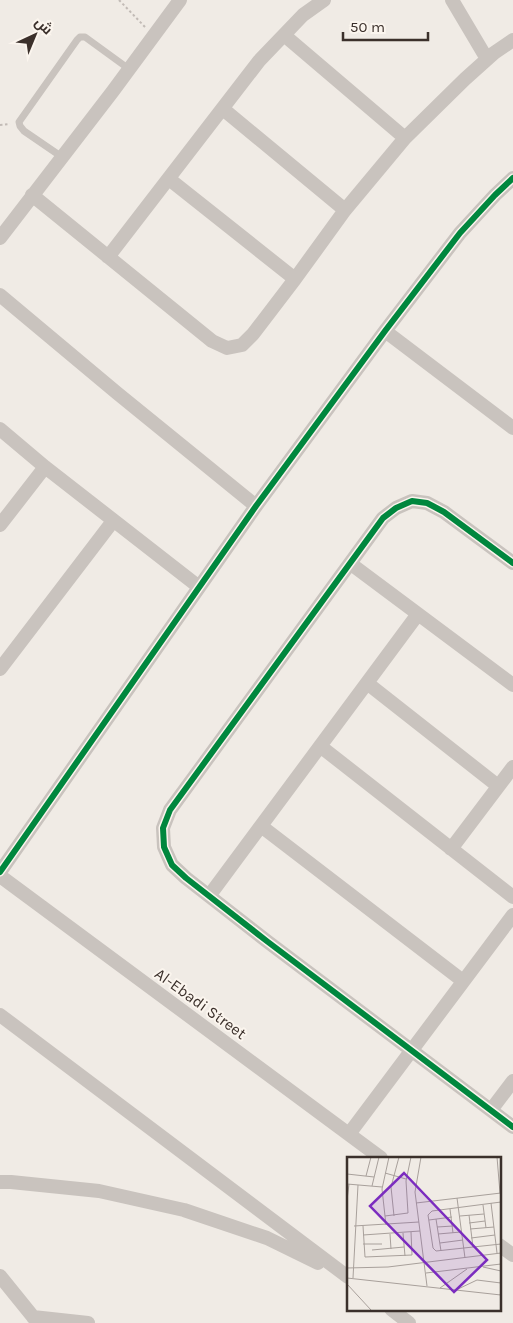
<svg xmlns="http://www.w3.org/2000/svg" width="513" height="1323" viewBox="0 0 513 1323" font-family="Karla,Cairo,sans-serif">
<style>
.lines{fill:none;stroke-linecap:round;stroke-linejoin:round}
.path{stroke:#c2bbb6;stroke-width:2;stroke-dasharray:2.5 2.5;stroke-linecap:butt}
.lane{stroke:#c9c3be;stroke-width:7}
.street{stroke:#c9c3be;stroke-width:14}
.cycleway-casing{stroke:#fbf5ee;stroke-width:9}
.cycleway{stroke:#00873e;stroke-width:6}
.labels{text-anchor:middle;stroke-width:4;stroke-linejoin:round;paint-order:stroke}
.street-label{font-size:16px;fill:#3b302b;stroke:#fbf5ee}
.inset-road{fill:none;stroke:#a8a09b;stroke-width:1}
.view{fill:#7b2cbf;fill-opacity:0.15;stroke:#7b2cbf;stroke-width:2.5}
.inset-edge{fill:none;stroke:#3b302b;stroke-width:2.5}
</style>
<rect width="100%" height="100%" fill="#f0ebe5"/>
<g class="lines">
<!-- path -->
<path class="path" d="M119,0l26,27
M0,125l10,-1"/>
<!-- lane -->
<path class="lane" d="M62,157l-38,-26 -4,-5 -1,-4 58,-82 3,-3h5l44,32"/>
<!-- street -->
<path class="street" d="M452,0l35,59
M284,35l121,103
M223,109l122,101
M169,179l126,100
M32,195l180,146 15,7 15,-3 11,-11 42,-55 50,-69 60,-72 60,-59 29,-26 19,-13
M0,238l113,-147 67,-91
M108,257l151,-196 44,-46 21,-15
M0,295l117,98 139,113
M385,331l128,97
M0,429l45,38 154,120
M0,525l45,-58
M513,563l-69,-51 -17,-9 -15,-2 -16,7 -13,10 -213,292 -7,18 1,19 8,18 14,13 82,64 245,185
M351,564l162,121
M0,669l113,-148
M367,683l131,103
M320,746l193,151
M261,826l202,155
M451,849l62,-82
M0,872l256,-366 129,-175 75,-98 35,-38 18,-17
M0,876l381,282
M209,896l209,-282
M0,1015l348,262
M491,1110l22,-29
M349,1134l164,-219
M0,1182h11l88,9 85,19 83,28 51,25
M499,1245l14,10
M0,1276l38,47
M391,1309l18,14
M33,1317l55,6"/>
<defs>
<path id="cycleway" d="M513,563l-69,-51 -17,-9 -15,-2 -16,7 -13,10 -213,292 -7,18 1,19 8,18 14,13 82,64 245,185
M0,872l256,-366 129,-175 75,-98 35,-38 18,-17"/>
</defs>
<!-- cycleway casing -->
<use href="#cycleway" class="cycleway-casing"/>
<!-- cycleway -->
<use href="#cycleway" class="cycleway"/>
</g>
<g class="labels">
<!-- street labels -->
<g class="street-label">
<text transform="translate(201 1003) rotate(36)" y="6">Al-Ebadi Street</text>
</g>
</g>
<!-- overview -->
<g transform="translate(347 1157)">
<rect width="154" height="154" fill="#f0ebe5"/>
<path class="inset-road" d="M74,0l-6,35 12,94M150,0l3,36M38,16l21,6M0,17l27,3M19,19l5,-19M0,27l35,3M25,29l7,-29M110,41l8,60M0,43l2,-16M154,45l-69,9 -4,4 5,33 3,3 65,-7M69,46l85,-10M144,46l6,50M136,48l3,23M103,52l3,24M122,58l4,32M38,59l23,-3 -2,-32 5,-24M47,59l-3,-29 8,-30M113,59l24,-2M89,62l5,32M82,63l23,-3M122,66l16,-2M39,68l-4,-36 7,-32M7,69l65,-4M16,69l2,31 47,-2 -1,-23M90,70l16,-1M123,72l24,-2M56,76l2,23M43,77l1,15M91,77l23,-2M16,78l57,-4M124,81l24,-3M93,86l23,-3M16,87h19M25,93l32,-3M136,110l18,4M0,111l41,-1 113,-14M79,116l75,-9M0,121l154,17M6,121l5,-93M0,127l24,26M93,131l27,-19M109,133l21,-10 24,3"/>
<path class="view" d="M57,16l83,87 -33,32 -84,-86z"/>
<rect width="154" height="154" class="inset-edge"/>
</g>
<!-- north arrow -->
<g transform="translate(35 35) rotate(44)" stroke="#fbf5ee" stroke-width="4" paint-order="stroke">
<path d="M0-4L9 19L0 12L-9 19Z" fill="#3b302b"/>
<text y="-8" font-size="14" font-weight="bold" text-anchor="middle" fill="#3b302b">ش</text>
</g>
<!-- scale -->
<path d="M343 32v8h85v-8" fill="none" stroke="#3b302b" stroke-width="2.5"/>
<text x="350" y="32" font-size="15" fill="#3b302b" stroke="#fbf5ee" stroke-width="4" paint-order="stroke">50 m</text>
</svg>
